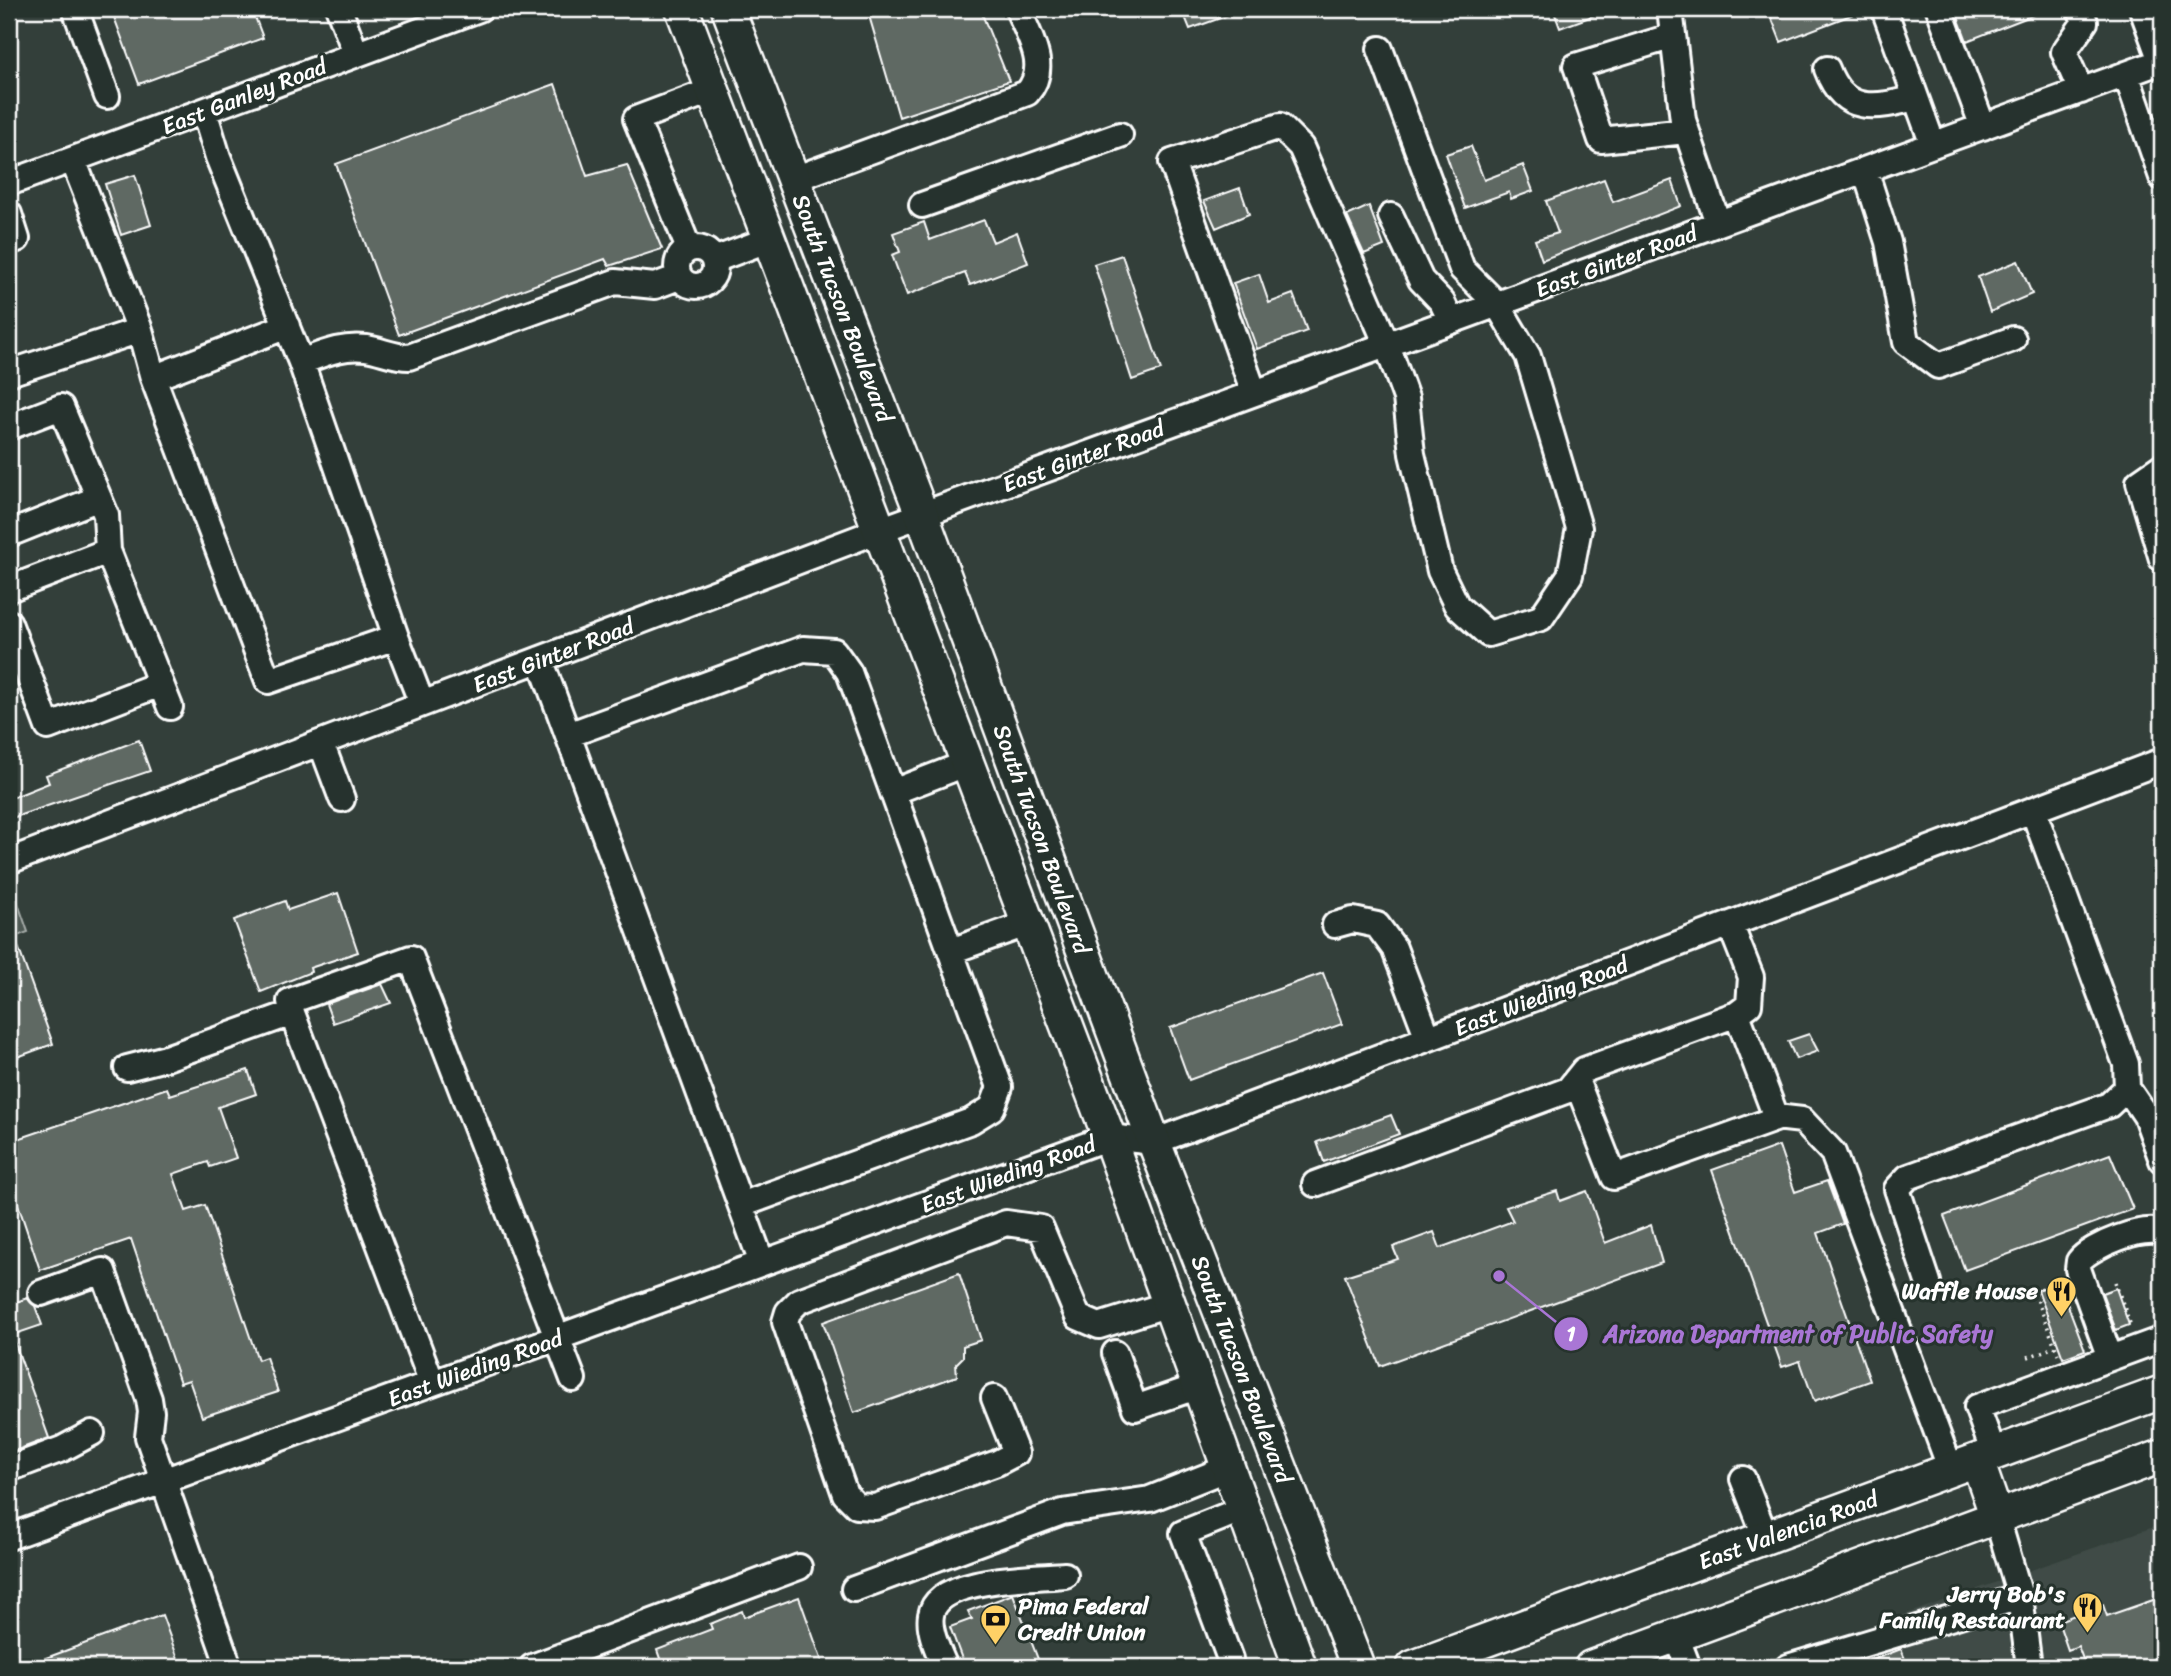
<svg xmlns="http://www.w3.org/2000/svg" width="2171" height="1676" viewBox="0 0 2171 1676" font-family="Sriracha,sans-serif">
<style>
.built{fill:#404c47}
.green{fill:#4d5853;stroke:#a6aca9;stroke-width:2}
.building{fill:#5f6964;stroke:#fff;stroke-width:2}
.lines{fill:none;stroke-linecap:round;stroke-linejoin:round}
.minor-casing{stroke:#fff;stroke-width:30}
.major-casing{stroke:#fff;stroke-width:37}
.path{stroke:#fff;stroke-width:3.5;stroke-dasharray:2 5;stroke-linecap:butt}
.minor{stroke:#26332d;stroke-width:24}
.major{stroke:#26332d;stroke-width:32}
.labels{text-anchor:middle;stroke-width:6;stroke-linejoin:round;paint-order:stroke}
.street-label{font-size:23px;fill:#fff;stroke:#26332d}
.poi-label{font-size:23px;font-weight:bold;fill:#fff;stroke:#26332d;text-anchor:end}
.leader{fill:none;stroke:#a976d5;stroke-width:2.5}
.callout-dot{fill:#a976d5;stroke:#26332d;stroke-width:2.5}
.mark-label{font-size:21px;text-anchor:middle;font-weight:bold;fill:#fff}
.callout-label{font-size:24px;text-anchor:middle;font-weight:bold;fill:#a976d5;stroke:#26332d;stroke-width:6;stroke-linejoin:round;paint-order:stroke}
</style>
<rect width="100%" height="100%" fill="#333f3a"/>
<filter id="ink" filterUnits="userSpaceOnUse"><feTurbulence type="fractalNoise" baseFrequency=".0143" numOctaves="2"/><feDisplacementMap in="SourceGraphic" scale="14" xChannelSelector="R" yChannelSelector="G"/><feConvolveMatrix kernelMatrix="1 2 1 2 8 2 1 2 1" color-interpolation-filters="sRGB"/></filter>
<g filter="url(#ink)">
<!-- built -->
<path class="built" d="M2162,1524v143h-406z"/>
<!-- green -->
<path class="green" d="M9,878l19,54 -19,7z"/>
<!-- building -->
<path class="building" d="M111,9h141l11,29 -124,46z
M867,9h113l29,72 -110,36z
M1182,9h58v2l-50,18z
M1553,9h53v2l-46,17z
M1768,9h96v1l-83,32z
M1955,9h90l1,1 -79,31z
M555,84l32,92 40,-11 35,84 -53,17 -4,-7 -206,76 -63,-171z
M1471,146l13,34 39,-15 10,26 -22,8 -2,-7 -44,16 -19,-54z
M135,175l16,50 -30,10 -16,-51z
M1604,179l9,23 59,-22 9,26 -139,54 -7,-20 23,-7 -12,-32z
M1240,188l9,26 -33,14 -12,-27z
M1369,206l15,40 -20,8 -17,-38z
M984,220l9,22 24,-10 11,31 -58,22 -5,-12 -58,22 -15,-40 8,-3 -7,-19 31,-11 6,18z
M1122,255l39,115 -29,10 -38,-116z
M2018,261l14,33 -42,18 -12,-35z
M1259,274l10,29 24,-9 14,37 -50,18 -24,-66z
M139,740l11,31 -141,48v-20l40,-16 -3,-8z
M338,893l20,59 -48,16 1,4 -50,20 -27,-72 51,-19 3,9z
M11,927l42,117 -44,16v-132z
M1323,973l19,51 -153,56 -19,-52z
M382,984l9,19 -58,20 -7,-19z
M1809,1034l9,17 -22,8 -8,-18z
M248,1070l8,24 -38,13 18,51 -26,9 -2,-5 -35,12 13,37 19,-6 53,155 8,-3 12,35 -76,25 -13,-37 -9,3 -49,-144 -91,31 -31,-93v-35l158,-54 3,7z
M1391,1115l8,19 -75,28 -7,-20z
M1779,1146l16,46 32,-11 16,43 -25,9 52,148 -56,20 -14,-40 -18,6 -70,-197z
M2110,1154l23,55 -168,61 -21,-54z
M1557,1191l3,10 27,-10 18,52 46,-18 11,38 -282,103 -35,-90 53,-17 -5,-12 41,-15 6,16 73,-27 -7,-14z
M959,1273l22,67 -18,6v11l-7,7 1,12 -103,37 -31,-91z
M2059,1282l26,68 -22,8 -25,-68z
M2116,1288l13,37 -13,5 -14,-37z
M27,1298l8,8 7,19 -30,10 37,103 -40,15v-148z
M1013,1594l28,73h-76l-15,-40 22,-8 -4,-8z
M799,1597l25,70h-161l-6,-17 55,-21 -2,-5 32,-13 2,6z
M2162,1597v61l-26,9h-50l-8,-21 -10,4 -10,-29 45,-16 4,11z
M162,1615l19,52h-154v-2z
M1901,1649l7,18h-50l-1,-1z"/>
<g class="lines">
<defs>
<path id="minor" d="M75,9l32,87
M339,9l17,45
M1670,9l13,111 35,103
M1884,9l49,136
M1939,9l44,118
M2080,9l5,13 -21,30 17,39
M2142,9l19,52
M1673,36l-97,30 25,74 85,-9
M1827,69c17,46 49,39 88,29
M2126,74l36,103
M204,111l14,46 83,205c22,-8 41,-17 65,-14 15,2 27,9 43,9l206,-75 40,4 24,-9
M73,160l67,170 13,48
M1865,170l23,72 18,100 32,24 75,-27
M794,179l233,-86c23,-26 2,-56 -9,-84
M9,183l470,-174
M922,205l198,-70
M9,214l8,25 -8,3
M1391,216l30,64 21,22 9,19
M677 267a19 19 0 1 1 38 0a19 19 0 1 1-38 0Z
M689,249l-53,-130 77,-29
M714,260l56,-21
M287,326l-134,52 115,303 128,-44 -95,-275
M9,373l131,-43
M1254,393l-82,-231 108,-36 21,21 86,198 19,53 6,56 28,117 17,35 31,28 53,-16 29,-43 9,-47 -51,-172 -31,-52 -35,-35 -82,-220
M9,427l52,-20 45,108 2,36
M2162,466l-23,16 23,77
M9,534l90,-36
M9,589l99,-38 62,156
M9,623l39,104 112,-43
M396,637l26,67
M540,659l222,604
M568,735l235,-86 31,2 15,21 151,415 -8,21 -21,13 -230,84
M321,743l21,56
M893,792l75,-29
M9,861l871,-331 1282,-469
M1730,924l21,53 -2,28 -12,9 39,103 26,3 31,33 118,317
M1335,925l18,-5 24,5 17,23 34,90
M951,951l78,-28
M292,1013l-2,-12 121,-43 162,421
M127,1068l39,-10 126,-45 140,370
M1576,1080l38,97 164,-59
M2127,1088l19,28 16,44
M1315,1184l253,-94 16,-20 153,-56
M1928,1282l-31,-93 11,-12 201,-72 18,-17 -1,-24 -93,-254
M41,1293l62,-22 46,128 2,13 -3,25 81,230
M1115,1353l20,55 64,-22
M2110,1358l-32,-89 1,-8c11,-15 66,-37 83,-28
M994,1398l22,55 -19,10 -122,44 -18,-1 -12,-12 -60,-172 3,-10 11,-11 207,-78 35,5 37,89 21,9 70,-22
M1994,1454l-17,-47 185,-68
M9,1469l53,-20 30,-16
M1743,1479l23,59
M1996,1515l24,81 9,71
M9,1537l1100,-400 45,5 1008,-381
M854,1589l208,-77 88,-13 78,-31
M1676,1636l12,31
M1230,1659l-47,-126 60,-24
M532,1667l267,-100
M945,1667c-6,-14 -17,-36 -14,-52 6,-39 103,-37 134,-40
M1788,1667l228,-69"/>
<path id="major" d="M682,9l427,1128 191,530
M728,9l194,506 232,627 204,525
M1977,1460l19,55
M1413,1667l749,-275
M1591,1667l571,-211"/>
</defs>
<!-- minor casing -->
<use href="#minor" class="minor-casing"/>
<!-- major casing -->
<use href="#major" class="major-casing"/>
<!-- path -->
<path class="path" d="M2115,1282l16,44
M2035,1294l23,60
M2028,1357l27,-10"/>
<!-- minor -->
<use href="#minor" class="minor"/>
<!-- major -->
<use href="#major" class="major"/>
</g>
</g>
<!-- icons -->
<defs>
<symbol id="restaurant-pin" viewBox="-11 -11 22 30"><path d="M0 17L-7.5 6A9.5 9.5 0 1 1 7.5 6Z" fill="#ffd166" stroke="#26332d"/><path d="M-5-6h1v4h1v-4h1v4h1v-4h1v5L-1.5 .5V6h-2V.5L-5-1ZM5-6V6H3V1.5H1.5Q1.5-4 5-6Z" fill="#111"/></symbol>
<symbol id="bank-pin" viewBox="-11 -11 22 30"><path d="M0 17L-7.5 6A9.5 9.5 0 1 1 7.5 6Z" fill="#ffd166" stroke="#26332d"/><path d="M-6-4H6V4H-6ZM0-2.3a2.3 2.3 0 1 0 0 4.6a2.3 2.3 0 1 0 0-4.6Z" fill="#111"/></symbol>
</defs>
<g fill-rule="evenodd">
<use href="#restaurant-pin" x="2044" y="1274" width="35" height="47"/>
<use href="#restaurant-pin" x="2070" y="1590" width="35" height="47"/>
<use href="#bank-pin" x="978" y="1602" width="35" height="47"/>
</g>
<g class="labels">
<!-- street labels -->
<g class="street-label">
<text transform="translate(244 96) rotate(-21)" y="8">East Ganley Road</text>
<text transform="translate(1616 261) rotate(-20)" y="8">East Ginter Road</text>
<text transform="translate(843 308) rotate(69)" y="8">South Tucson Boulevard</text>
<text transform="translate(1083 456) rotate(-20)" y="8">East Ginter Road</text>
<text transform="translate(553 655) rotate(-21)" y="8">East Ginter Road</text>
<text transform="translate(1042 839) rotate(70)" y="8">South Tucson Boulevard</text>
<text transform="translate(1541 996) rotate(-21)" y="8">East Wieding Road</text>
<text transform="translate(1008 1174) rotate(-20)" y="8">East Wieding Road</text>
<text transform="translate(475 1368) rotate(-20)" y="8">East Wieding Road</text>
<text transform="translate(1242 1369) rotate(69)" y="8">South Tucson Boulevard</text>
<text transform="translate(1788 1530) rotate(-20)" y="8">East Valencia Road</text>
</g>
<!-- poi labels -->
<g class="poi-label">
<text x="2038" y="1299">Waffle House</text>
<text x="2065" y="1602">Jerry Bob's<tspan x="2065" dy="26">Family Restaurant</tspan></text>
<text x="1018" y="1614" text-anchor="start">Pima Federal<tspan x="1018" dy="26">Credit Union</tspan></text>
</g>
</g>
<!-- callouts -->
<path class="leader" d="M1499 1276L1571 1334"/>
<g class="callout-dot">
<circle cx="1499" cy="1276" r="7"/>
<circle cx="1571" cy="1334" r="18"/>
</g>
<g class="mark-label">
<text x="1571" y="1341">1</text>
</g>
<g class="callout-label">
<text x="1798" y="1342">Arizona Department of Public Safety</text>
</g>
<!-- margin -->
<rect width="2171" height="1676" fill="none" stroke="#26332d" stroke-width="35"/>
<rect x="18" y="18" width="2136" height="1641" fill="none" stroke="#fff" stroke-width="2.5" filter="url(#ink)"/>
</svg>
